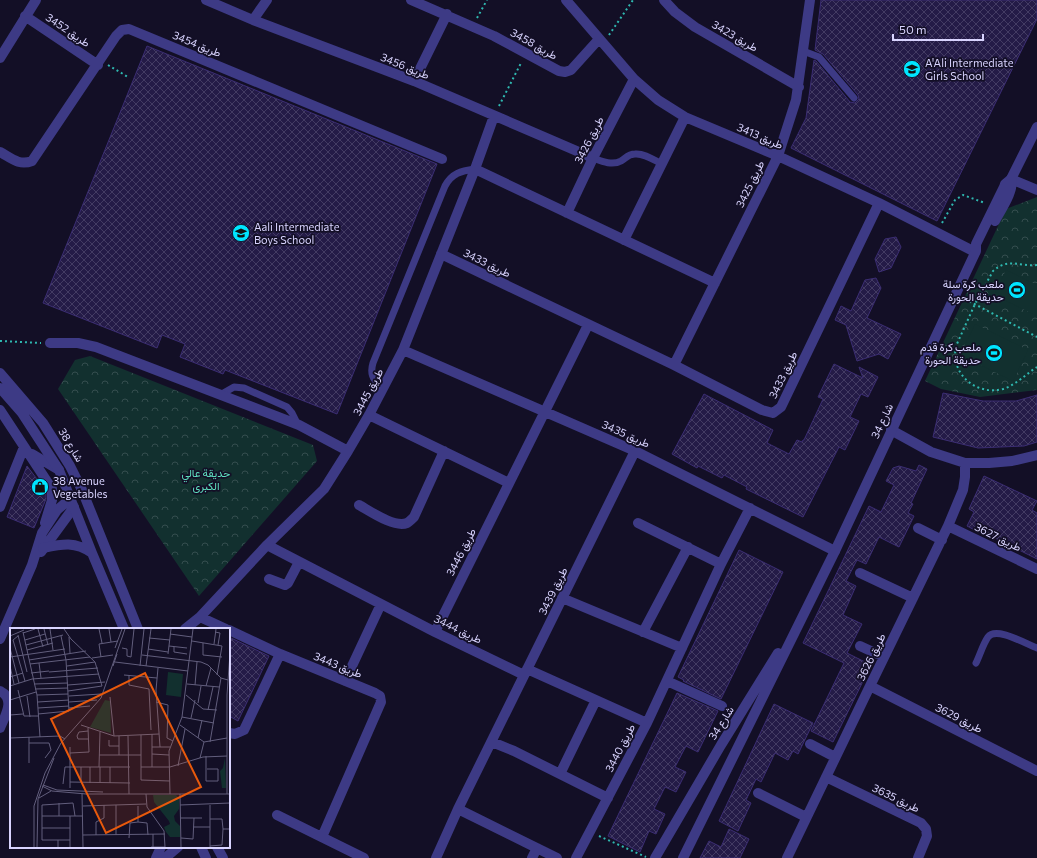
<svg xmlns="http://www.w3.org/2000/svg" width="1037" height="858" viewBox="0 0 1037 858" font-family="Commissioner,Vazirmatn,sans-serif">
<style>
.forest{fill:url(#forest-crowns)}
.pitch{fill:#12302f}
.building{fill:url(#building-cross-hatch);stroke:#3b2d73}
.lines{fill:none;stroke-linecap:round;stroke-linejoin:round}
.path{stroke:#2fb8b0;stroke-width:2;stroke-dasharray:2 3;stroke-linecap:butt}
.service{stroke:#3d3a85;stroke-width:7}
.minor{stroke:#3d3a85;stroke-width:10}
.tertiary{stroke:#3d3a85;stroke-width:10}
.labels{text-anchor:middle;stroke-width:3.5;stroke-linejoin:round;paint-order:stroke}
.street-label{font-size:11px;fill:#d9d4ff;stroke:#130f26}
.poi-label{font-size:11px;fill:#d9d4ff;stroke:#130f26;text-anchor:start}
.park-label{font-size:11px;fill:#5fe0c0;stroke:#130f26}
.inset-road{fill:none;stroke:#625e7d;stroke-width:1}
.view{fill:#e8590c;fill-opacity:0.15;stroke:#e8590c;stroke-width:2}
.inset-edge{fill:none;stroke:#d9d4ff;stroke-width:2}
</style>
<defs>
<pattern id="forest-crowns" width="20" height="18" patternUnits="userSpaceOnUse"><rect width="20" height="18" fill="#12302f"/><path d="M2 6a3 3 0 1 1 6 0M12 15a3 3 0 1 1 6 0" fill="none" stroke="#344d4e"/></pattern>
<pattern id="building-cross-hatch" width="8" height="8" patternUnits="userSpaceOnUse"><rect width="8" height="8" fill="#241b47"/><path d="M0 0l8 8M0 8l8-8" fill="none" stroke="#433b63"/></pattern>
</defs>
<rect width="100%" height="100%" fill="#130f26"/>
<!-- forest -->
<path class="forest" d="M1037,197v193l-57,7 -39,-8 -16,-8 81,-172z
M90,356l223,89 4,16 -118,135 -141,-207 17,-29z"/>
<!-- pitch -->
<path class="pitch" d="M1006,270l31,15v31l-43,-21z
M975,324l53,26 -15,31 -53,-26z"/>
<!-- building -->
<path class="building" d="M821,0h216v19l-100,202 -146,-73 15,-30 8,-58 2,1 34,41 5,1 4,-4 -1,-4 -35,-41 -8,-4z
M147,46l290,118 -100,250 -112,-44 -2,4 -43,-17 5,-13 -23,-9 -5,13 -114,-45z
M896,237l5,10 -10,21 -12,4 -4,-13 10,-20z
M876,278l5,10 -14,30 34,16 -13,25 -9,-5 -22,7 -11,-36 -11,-5 6,-14 10,5 14,-31z
M834,364l29,14 -4,-11 19,10 -10,20 -7,-3 -11,23 9,4 -14,29 -6,-3 -36,70 -57,-28 1,-2 -23,-12 -2,3 -24,-12 -1,2 -25,-14 32,-60 69,36 -6,13 22,11 8,-14 5,2 1,-2h1l19,-41 -5,-2z
M943,393l40,8h33l21,-6v47l-13,4 -46,2 -45,-11z
M919,465l8,4 -16,34 2,1 -5,9 6,3 -15,31 -20,-10 -13,27 -9,-4 -11,21 10,5 -13,29 19,9 -15,29 24,12 -38,77 -22,-11 33,-68 -41,-20 66,-137 12,6 13,-27 -8,-4 7,-13 6,-2 17,5z
M27,466l19,25v8l-12,29 -27,-11z
M984,476l53,25 -5,9 5,3v46l-42,-21 -1,2 -27,-14 7,-14 -5,-3z
M739,550l44,22 -62,127 -38,-18 1,-1 -6,-3z
M231,638l38,18 -31,65 -9,-5v-75z
M677,693l41,18 -20,41 -12,-6 -11,21 11,5 -10,20 -11,-5 -11,22 11,5 -9,20 -7,-3 -9,21 -32,-16z
M774,704l39,19 -15,31 -5,-3 -5,9 -13,-7 -14,29 -5,-3 -10,21 5,3 -13,28 -19,-10z
M729,829l20,10 -9,19h-40l9,-17 12,6z"/>
<g class="lines">
<!-- path -->
<path class="path" d="M477,18l10,-18
M609,35l24,-35
M108,65l20,12
M499,106l22,-43
M942,223l13,-23 8,-5 22,8
M1037,265c-18,2 -28,-8 -44,6l-18,33 -19,42c-6,28 20,50 47,43 13,-4 23,-15 34,-22
M965,299l72,38
M0,341l41,2
M599,836l47,21"/>
<!-- service -->
<path class="service" d="M803,51l16,6 35,41
M593,158c8,3 19,8 28,3 5,-3 7,-7 14,-7 9,-1 19,6 27,10
M382,390c-7,-10 -13,-14 -9,-27l72,-177c7,-13 16,-15 30,-17
M220,395l14,-8 10,1 43,19 5,6 6,12
M976,663c4,-8 7,-19 12,-26 8,-11 38,7 49,11"/>
<!-- minor -->
<path class="minor" d="M206,0l47,20 161,61 179,77
M411,0l83,36 65,35 6,1 6,-2 28,-31
M566,0l68,79 24,21 27,17 93,39 101,47 96,49
M664,0l11,12 20,15 104,60
M25,16l73,49
M253,20l14,-20
M0,58l36,-58
M414,81l33,-67
M0,152c11,6 19,14 32,9l84,-125 6,-6 7,-1 313,130
M475,169l240,114
M1011,179l26,11
M567,213l26,-55 41,-79
M624,240l61,-123
M441,254l233,111 88,45 11,3 8,-6 98,-204
M50,343h28l18,4 203,78 49,26
M403,350l232,101 200,100
M674,365l104,-209 18,-56 14,-100
M0,410l52,79v11l-7,23
M369,415l140,68
M891,430l40,22 34,11h24l23,-2 25,-6
M32,454l27,16
M359,505c11,6 35,23 48,18 2,-1 5,-4 7,-6l30,-66
M0,507l24,-60
M638,523l83,41
M948,526l89,43
M918,528l24,12
M267,545l168,87 89,43
M41,552l33,-45
M860,573l53,25
M269,579l16,6 3,-2 11,-21
M562,598l120,50
M200,617l26,12
M185,629l15,-12 67,-72 57,-56 24,-38 21,-36 34,-65 72,-181 19,-53
M229,630l51,24 95,39 5,3 1,6 -59,135
M435,632l153,-307
M643,632l45,-85
M0,639l32,-74 10,-32 15,-23 13,-11
M860,646l24,11
M527,669l120,54
M345,681l36,-77
M667,681l55,25
M870,686l167,85
M0,691c16,8 5,25 0,37
M229,733l6,1 9,-4 36,-76
M492,742l22,9 94,47
M810,744l25,13
M560,774l36,-74
M826,777l95,46 5,6 1,7 -9,22
M758,793l48,24
M458,809l99,49
M277,815l87,43
M156,858l5,-11
M165,858l13,-11
M436,858l22,-49 177,-358
M532,858l5,-10
M576,858l71,-135 74,-159 29,-56
M787,858l83,-172 78,-160 15,-36 2,-13v-14"/>
<!-- tertiary -->
<path class="tertiary" d="M995,221c5,-10 20,-31 16,-42
M0,373l43,50 27,43 12,24 56,139
M0,388l22,25 37,57 33,83 32,76
M43,548c19,-4 32,-7 49,5
M201,847l5,11
M217,847l6,11
M655,858l66,-113 57,-92
M683,858l152,-307 141,-300v-7l28,-57 1,-3 6,-5 26,-52"/>
</g>
<!-- icons -->
<defs>
<symbol id="school-disc" viewBox="-11 -11 22 22"><circle r="9.5" fill="#00e5ff" stroke="#130f26"/><path d="M0-5L7-2L0 1L-7-2ZM-4 1L0 2.5L4 1V4Q0 6-4 4Z" fill="#111"/></symbol>
<symbol id="stadium-disc" viewBox="-11 -11 22 22"><circle r="9.5" fill="#00e5ff" stroke="#130f26"/><path d="M0-5a6.5 5 0 1 0 0 10a6.5 5 0 1 0 0-10ZM-3.5-1.8h7v3.6h-7Z" fill="#111"/></symbol>
<symbol id="shop-disc" viewBox="-11 -11 22 22"><circle r="9.5" fill="#00e5ff" stroke="#130f26"/><path d="M-5-2.5h2.3a2.7 3.5 0 0 1 5.4 0H5L5.5 6h-11ZM-1.5-2.5h3a1.5 2.3 0 0 0-3 0Z" fill="#111"/></symbol>
</defs>
<g fill-rule="evenodd">
<use href="#school-disc" x="902" y="59" width="20" height="20"/>
<use href="#school-disc" x="231" y="223" width="20" height="20"/>
<use href="#stadium-disc" x="1007" y="280" width="20" height="20"/>
<use href="#stadium-disc" x="984" y="343" width="20" height="20"/>
<use href="#shop-disc" x="30" y="477" width="20" height="20"/>
</g>
<g class="labels">
<!-- street labels -->
<g class="street-label">
<text transform="translate(68 30) rotate(34)" y="4">طريق 3452</text>
<text transform="translate(735 36) rotate(30)" y="4">طريق 3423</text>
<text transform="translate(197 44) rotate(22)" y="4">طريق 3454</text>
<text transform="translate(534 44) rotate(29)" y="4">طريق 3458</text>
<text transform="translate(405 66) rotate(22)" y="4">طريق 3456</text>
<text transform="translate(760 136) rotate(23)" y="4">طريق 3413</text>
<text transform="translate(589 140) rotate(-63)" y="4">طريق 3426</text>
<text transform="translate(750 184) rotate(-64)" y="4">طريق 3425</text>
<text transform="translate(487 263) rotate(26)" y="4">طريق 3433</text>
<text transform="translate(783 375) rotate(-64)" y="4">طريق 3433</text>
<text transform="translate(368 392) rotate(-62)" y="4">طريق 3445</text>
<text transform="translate(882 421) rotate(-65)" y="4">شارع 34</text>
<text transform="translate(626 434) rotate(24)" y="4">طريق 3435</text>
<text transform="translate(71 445) rotate(59)" y="4">شارع 38</text>
<text transform="translate(998 537) rotate(26)" y="4">طريق 3627</text>
<text transform="translate(461 552) rotate(-63)" y="4">طريق 3446</text>
<text transform="translate(553 591) rotate(-64)" y="4">طريق 3439</text>
<text transform="translate(458 629) rotate(26)" y="4">طريق 3444</text>
<text transform="translate(871 657) rotate(-64)" y="4">طريق 3626</text>
<text transform="translate(338 665) rotate(22)" y="4">طريق 3443</text>
<text transform="translate(959 718) rotate(27)" y="4">طريق 3629</text>
<text transform="translate(721 723) rotate(-58)" y="4">شارع 34</text>
<text transform="translate(620 748) rotate(-63)" y="4">طريق 3440</text>
<text transform="translate(896 798) rotate(26)" y="4">طريق 3635</text>
</g>
<!-- poi labels -->
<g class="poi-label">
<text x="925" y="67">A'Ali Intermediate<tspan x="925" dy="13">Girls School</tspan></text>
<text x="254" y="231">Aali Intermediate<tspan x="254" dy="13">Boys School</tspan></text>
<text x="1004" y="288" text-anchor="end">ملعب كرة سلة<tspan x="1004" dy="13">حديقة الحورة</tspan></text>
<text x="981" y="351" text-anchor="end">ملعب كرة قدم<tspan x="981" dy="13">حديقة الحورة</tspan></text>
<text x="53" y="485">38 Avenue<tspan x="53" dy="13">Vegetables</tspan></text>
</g>
<!-- park labels -->
<g class="park-label">
<text x="206" y="477">حديقة عالي<tspan x="206" dy="13">الكبرى</tspan></text>
</g>
</g>
<!-- overview -->
<g transform="translate(10 628)">
<rect width="220" height="220" fill="#130f26"/>
<path d="M95,72l5,1 1,32 -21,-6zM215,130l1,30h-4l-2,-17 3,-3zM143,167h23l3,3v11l-5,7 1,5 5,5v11h-10l-4,-5 -2,-5 6,-3 -1,-3 -15,-19z" fill="#12302f"/>
<path d="M158,44l15,2 -2,23 -15,-2z" fill="#12302f"/>
<path class="inset-road" d="M28,1l5,18M34,1l4,16M40,1l3,21M54,1l7,10 24,23 7,24 -34,5M89,1l3,14M99,1l2,13M13,4l14,63 3,42M205,4l5,1 -2,12M13,5l12,-4M160,6l22,3M8,7l9,37M0,8l14,-6M8,8l-5,4 12,41M59,9l1,16M139,10l21,2M15,12l20,-6M182,13l30,5 -5,29M193,15v12l19,2M204,16l2,-15M16,17l37,-10M159,18l18,2M164,19v5l13,2M0,20l9,35M105,20l7,-19M112,20l5,1v7l4,1 3,-28M138,21l20,3M17,22l26,-7M158,26l3,-25M132,27l59,7 7,3 13,13 7,2M0,29l55,-8M91,29l-2,-13 19,-3M82,30l21,-3M19,32l57,-9M105,34l73,9M29,35l2,15M20,36l60,-7M0,38l4,18M57,38l28,-4M103,38l4,-12M130,38l4,-37M136,38l5,-37M148,40l-2,22 4,57M39,44l49,-4M21,45l18,-2M114,47l33,3M119,47v10l20,4 2,41M0,49l13,-4M24,56l34,-1M177,56l32,3M58,57l37,-3M185,57l2,-23M0,58l22,-7 67,-5M196,58l5,-18M25,61l33,-1M8,62l6,26h15M27,67l31,-1M176,67l17,14 14,1M17,68l3,21M59,68l32,-2M100,69l4,39M0,72l26,-8M28,74l31,-2M59,74l28,-2M146,74l12,3 -1,33 6,3M188,75l3,-17M28,80l31,-2M59,80l21,-2M198,82l5,-23M28,86l31,-3 -3,-51 -5,-24M0,87l13,-1M172,89l32,6M181,90l4,-18M71,97l33,11 45,-2M170,97l24,17 23,-4M78,103l-9,1 -2,4 1,3h10M142,106v33M131,107v45l29,1M109,108v19M118,108l1,58M19,109v26M0,110l50,-2 5,3M188,110l4,-18M99,112v6h10M200,114l11,-64M19,115h20l2,7 -6,8M142,119h18M60,125l19,-1 -1,-24M142,126l17,1M89,127h42M196,128v25h12v-12h-11M190,130l4,-16M168,138l7,-37M80,139v16M89,139l1,-35M90,139v16M100,139v16M131,139h29l33,-10 24,-1M60,154l60,1M71,154v-15M53,156l2,-17h65M33,157l14,5 46,2M32,158l10,5 34,3h144M60,160v-41M72,165l1,54M136,166l1,13 17,24 1,16M160,166l-1,-43 13,-34 11,-88M170,166l1,53M217,166v-99l3,-42M29,170l12,-7M49,175v13M170,177l50,-2M200,177v42M73,178l63,-2M32,188h41M170,190h22M200,191h12l1,10M128,194l9,1 1,12M183,199h17M32,200h28M143,206v13M73,207l82,-1M86,207v-13l8,-4v-13M106,207v-30M119,210l1,-15 8,-1v-16M171,210l12,1 1,-21M48,212h-16v-35l31,-2 2,13M200,218l12,-1 1,-16h7M24,219v-41l11,-33 16,-30 40,-45 24,-69M27,219l1,-48 16,-41M48,219v-7h12M60,219v-31M141,219h14"/>
<path class="view" d="M135,45l56,114 -95,46 -55,-114z"/>
<rect width="220" height="220" class="inset-edge"/>
</g>
<!-- scale -->
<path d="M893 34v6h90v-6" fill="none" stroke="#d9d4ff" stroke-width="2"/>
<text x="899" y="34" font-size="12" fill="#d9d4ff" stroke="#130f26" stroke-width="3" paint-order="stroke">50 m</text>
</svg>
